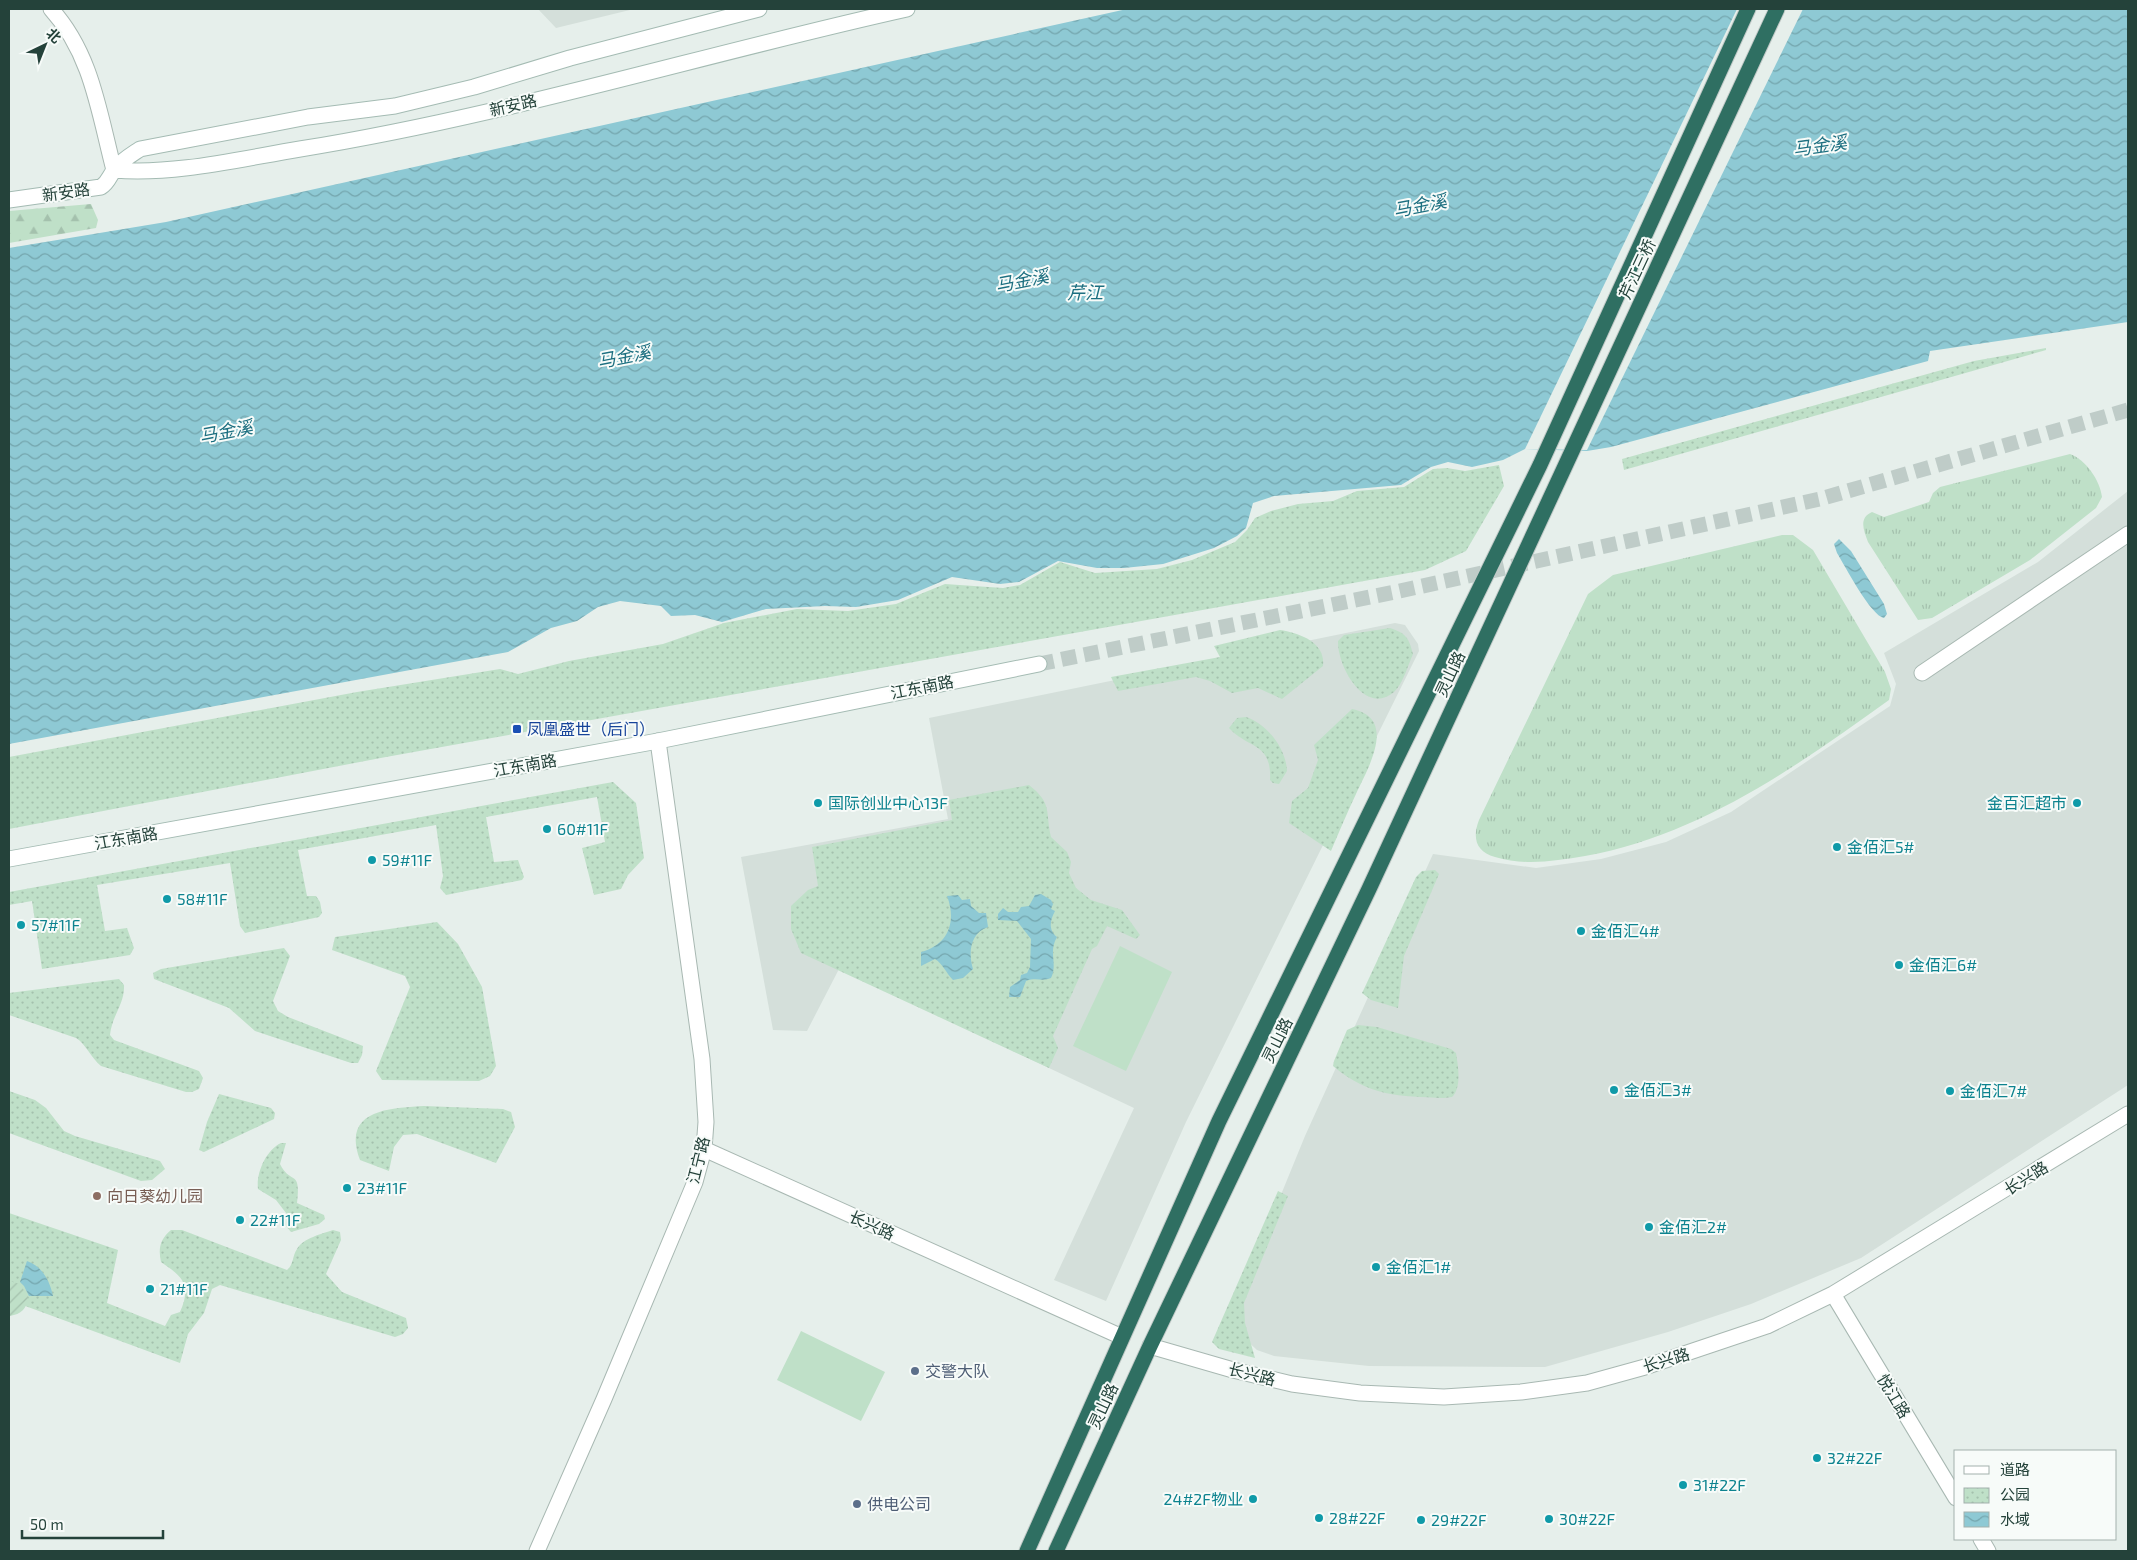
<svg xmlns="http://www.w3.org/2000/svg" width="2137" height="1560" viewBox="0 0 2137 1560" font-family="'Exo 2','Noto Sans SC',sans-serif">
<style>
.built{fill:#d4dfda}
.grass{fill:url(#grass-tufts)}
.forest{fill:url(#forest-firs)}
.park{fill:url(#park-dots)}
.garden{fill:url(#garden-furrows)}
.pitch{fill:#bfe0c8}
.water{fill:url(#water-waves)}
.pier{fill:#e6efeb}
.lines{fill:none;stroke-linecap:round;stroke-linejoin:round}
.secondary-tunnel{stroke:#bfccc8;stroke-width:15;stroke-dasharray:15 8;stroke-linecap:butt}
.street-casing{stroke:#a8b8b2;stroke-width:17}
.secondary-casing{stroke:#a4bbb3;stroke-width:17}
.highway-casing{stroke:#c2cac8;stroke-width:17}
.street{stroke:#fff;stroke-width:15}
.secondary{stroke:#fff;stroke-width:15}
.highway{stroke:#2f6f62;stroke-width:15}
.transit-dot{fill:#1a4fb4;stroke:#f7fbf9;stroke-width:2}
.culture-dot{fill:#0f9aa8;stroke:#f7fbf9;stroke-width:2}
.education-dot{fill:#8d6e63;stroke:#f7fbf9;stroke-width:2}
.service-dot{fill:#5c6f8a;stroke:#f7fbf9;stroke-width:2}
.labels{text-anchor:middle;stroke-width:4;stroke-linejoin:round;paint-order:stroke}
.street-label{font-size:16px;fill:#24423a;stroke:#f7fbf9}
.transit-label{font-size:16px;fill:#164399;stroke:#f7fbf9;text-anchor:start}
.culture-label{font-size:16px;fill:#0d838f;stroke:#f7fbf9;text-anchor:start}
.education-label{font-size:16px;fill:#785e54;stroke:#f7fbf9;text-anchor:start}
.service-label{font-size:16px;fill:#4e5e75;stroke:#f7fbf9;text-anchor:start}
.water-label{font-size:18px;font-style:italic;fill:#1c6f80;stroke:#f7fbf9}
</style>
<defs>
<pattern id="grass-tufts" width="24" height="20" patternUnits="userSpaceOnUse" patternTransform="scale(1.25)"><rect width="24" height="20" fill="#bfe0c8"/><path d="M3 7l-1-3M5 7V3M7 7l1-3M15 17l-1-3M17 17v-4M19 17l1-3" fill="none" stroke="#a4c1ad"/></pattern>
<pattern id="forest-firs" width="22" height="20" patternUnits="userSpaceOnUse" patternTransform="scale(1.25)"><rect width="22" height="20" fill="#bfe0c8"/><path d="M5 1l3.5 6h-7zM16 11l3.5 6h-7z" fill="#a4c1ad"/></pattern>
<pattern id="park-dots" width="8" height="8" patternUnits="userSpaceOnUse" patternTransform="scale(1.25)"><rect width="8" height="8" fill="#bfe0c8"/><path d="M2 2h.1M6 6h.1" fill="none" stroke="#a4c1ad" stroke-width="1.8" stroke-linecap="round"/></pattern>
<pattern id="garden-furrows" width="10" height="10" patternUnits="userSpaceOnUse" patternTransform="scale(1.25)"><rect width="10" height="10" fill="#bfe0c8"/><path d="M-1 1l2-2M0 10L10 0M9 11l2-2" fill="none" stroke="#a4c1ad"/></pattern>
<pattern id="water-waves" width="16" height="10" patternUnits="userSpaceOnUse" patternTransform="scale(1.25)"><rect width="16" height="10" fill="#8ec9d4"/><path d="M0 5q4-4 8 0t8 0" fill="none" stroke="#74a5ad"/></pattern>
</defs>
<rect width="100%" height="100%" fill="#e6efeb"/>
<!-- built -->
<path class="built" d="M538,9h96l-78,19z
M2128,491v594l-267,173 -110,46 -83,28 -123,35 -176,-1 -95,-10 -17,-6 -14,-13 -4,-40 66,-161 128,-282 103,14 65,-9 65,-17 65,-30 159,-106 6,-22 -12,-31 154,-91z
M1395,623l10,2 13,19 1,7 -233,471 -80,179 -52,-21 80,-172 -295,-139 -32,62 -34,-1 -32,-173 207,-38 -19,-101z"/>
<!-- grass -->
<path class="grass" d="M2070,454c16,6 30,26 32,43l-6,11 -66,52 -98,58 -14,2 -50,-78c-4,-11 -10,-24 4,-30l12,5 45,-15 4,-9 7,-6z
M1782,535h11l20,15 72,122 6,17 -2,11c-93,67 -189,135 -304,156 -30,5 -60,10 -90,1 -19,-5 -23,-19 -16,-37l109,-226 25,-19z"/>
<!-- forest -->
<path class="forest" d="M91,204l7,16 -2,8 -87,15v-32z"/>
<!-- park -->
<path class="park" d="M2046,348v2l-422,120 -2,-11 352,-98z
M1499,465l5,21 -38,65 -41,19 -1039,187 -377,72v-72l348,-65 143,-23 18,5 51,-13 94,-17 61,-21 73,-14 51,2 48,-7 49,-20 58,4 17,-3 40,-23 35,11 62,-4 35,-9 43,-18 12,-12 8,-12 16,-7 27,-7 35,-3 24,-10 47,-4 29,-18 14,-1 18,3z
M1390,628c16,5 19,10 23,26 -5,11 -10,30 -19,38 -29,25 -57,-26 -56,-51l6,-6z
M1280,630c19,3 46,12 43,36l-41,33 -24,-11 -26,5 -22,-12 -14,-4 -78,14 -7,-14 109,-20 -6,-11z
M1352,709c46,9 16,59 4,85 -9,19 -17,38 -25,57l-42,-28 3,-22 16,-13 10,-28 -4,-15z
M1246,717c21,7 40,31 41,54l-8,13 -6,-1 -3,-3c2,-38 -22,-31 -41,-52l8,-10z
M613,782l23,21 8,55 -16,17 -7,14 -27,6 -12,-47 23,-6 -8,-45 -111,20 8,45 24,-2 6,17 -2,3 -76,15 -6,-7 3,-12 -7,-51 -138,25 9,46h9l4,6 2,11 -3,4 -74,16 -5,-7 -10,-63 -133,22 8,46 22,-3 7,20 -4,7 -88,14 -10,-68 -23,4v-13z
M1029,785c24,19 16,26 22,52l16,15 4,10 -2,11 7,15 15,12 31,10 18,25 -4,4 -29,-13 -10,20 -5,3 -39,87 5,12 -9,20 -248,-115 -10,-24v-23l17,-16 10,-4 -6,-39 140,-27 -3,-20z
M1435,870l4,4 -35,82 -6,52 -27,-8 -9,-7 2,-4 52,-112 6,-6z
M437,922l21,22 24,43 14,79 -6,10 -11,5 -97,-1 -6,-9 34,-84 -5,-11 -73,-26 3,-13z
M284,948l6,8 -17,45 5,10 10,6 75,29 -1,9 -4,8h-7l-96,-32 -26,-23 -75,-29 -1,-6 8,-4z
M119,979l5,6c1,19 -12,30 -14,50l4,5 85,31 4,7 -4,11 -7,3h-6l-85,-26c-10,-8 -15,-22 -25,-28l-67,-23v-22z
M1358,1025l19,2 74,22 5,4c2,13 6,34 -4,44l-8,1c-45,-2 -74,-1 -111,-32l1,-5 13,-31z
M9,1091l26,9 11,8 18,23 11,5 85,25 5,8 -13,11 -11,1 -132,-48z
M219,1094l52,14 4,5 -1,6 -70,33 -5,-2 8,-28z
M424,1106l79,3 8,3 4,15 -19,36 -79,-29 -14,1 -9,12 -5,24 -29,-11c-19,-50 29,-52 64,-54z
M281,1143h5l-6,21c11,22 21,4 17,39l27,12 1,4 -6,5 -28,8 -6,-7 1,-12 -10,-13 -18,-11c-2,-16 8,-39 23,-46z
M1278,1191l10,5 -44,107 1,20 10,35 -36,-9 -7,-7z
M9,1213l109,37 -11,53 58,23 6,-11 9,-3c12,-27 3,-35 -19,-50 -3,-13 -1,-23 10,-32h11l105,40c7,-6 5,-14 10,-21 6,-11 25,-15 36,-19l7,2 1,8 -15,34 16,18 64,26 2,10 -5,6 -8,3 -175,-52 -8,4 -8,24 -16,21 -8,29 -171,-63z"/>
<!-- garden -->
<path class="garden" d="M9,1281l11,3 8,13c-1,12 -7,17 -18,19z"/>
<!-- pitch -->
<path class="pitch" d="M1120,946l52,26 -46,99 -53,-25z
M801,1331l84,41 -24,49 -84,-41z"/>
<!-- water -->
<path class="water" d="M1127,9h1001v313l-198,29 -2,10 -317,86 -24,4 -62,-2 -22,11 -31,7 -24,-5 -17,5 -30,18 -127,11 -21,7 -7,25 -9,8 -23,12 -51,16 -39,4h-27l-39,-7 -39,21 -19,2 -48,-7 -54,23 -42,7 -31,-1 -59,3 -44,13 -27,-7 -24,1 -10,-10 -41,-5 -22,6 -21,14 -26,7 -43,24 -499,92v-496l157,-26z
M1839,539l12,12 33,53 3,10 -3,4c-13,-2 -39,-52 -47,-65l-3,-9z
M1041,894l10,6 2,4 -2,5 4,2c-5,9 -7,19 2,26 -9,15 1,27 -6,41 -9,4 -14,-1 -25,3l-6,16h-11l1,-10 10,-7 1,-5 6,-2 3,-6 1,-28 -14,-18 -19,-1v-6l5,-6 5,4h10l3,-5 8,-1 6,-11z
M958,895l4,5 8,-1 1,7 8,7h7l2,14c-18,6 -20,26 -15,42l-10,9 -10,2c-7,-7 -10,-16 -18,-21l-14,7v-14c27,-7 36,-30 26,-56z
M27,1261c15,5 23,20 26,35h-24l-5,-10 -4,-4z"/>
<!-- pier -->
<path class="pier" d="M1737,9h66l-216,441 -62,-1z"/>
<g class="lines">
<!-- secondary-tunnel -->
<path class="secondary-tunnel" d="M1039,664l356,-72 425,-93 308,-89"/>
<defs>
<path id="street" d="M51,9c41,45 48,104 63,161
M1922,673l206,-139
M704,1149l418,188
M1833,1294l123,204
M1150,1346l83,24 59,14 68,9 84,4 77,-5 66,-9 58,-16 122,-41 66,-32 295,-180
M1981,1539l7,12
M537,1551l67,-152 91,-217 9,-33 2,-27 -4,-63 -44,-318"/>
<path id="secondary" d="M114,170c61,5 125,-11 186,-21 205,-33 404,-95 607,-140
M9,200l92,-13c8,-5 8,-11 14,-18 7,-9 16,-14 25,-20l168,-32 87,-11 79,-19 96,-29 189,-49
M9,859l649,-118 381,-77"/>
<path id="highway" d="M1027,1551l192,-430 321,-656 208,-456
M1056,1551l94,-205 219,-457 408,-880"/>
</defs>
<!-- street casing -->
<use href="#street" class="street-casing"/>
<!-- secondary casing -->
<use href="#secondary" class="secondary-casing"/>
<!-- highway casing -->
<use href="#highway" class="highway-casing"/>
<!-- street -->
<use href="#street" class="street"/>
<!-- secondary -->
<use href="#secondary" class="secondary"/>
<!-- highway -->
<use href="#highway" class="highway"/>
</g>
<!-- markers -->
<rect class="transit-dot" x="512" y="724" width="10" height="10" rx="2.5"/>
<g class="culture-dot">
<circle cx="818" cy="803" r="5"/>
<circle cx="2077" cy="803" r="5"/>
<circle cx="547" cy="829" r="5"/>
<circle cx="1837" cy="847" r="5"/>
<circle cx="372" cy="860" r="5"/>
<circle cx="167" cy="899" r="5"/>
<circle cx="21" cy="925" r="5"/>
<circle cx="1581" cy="931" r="5"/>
<circle cx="1899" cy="965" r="5"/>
<circle cx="1614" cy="1090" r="5"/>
<circle cx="1950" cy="1091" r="5"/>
<circle cx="347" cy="1188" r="5"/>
<circle cx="240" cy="1220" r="5"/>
<circle cx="1649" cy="1227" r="5"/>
<circle cx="1376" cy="1267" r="5"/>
<circle cx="150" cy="1289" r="5"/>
<circle cx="1817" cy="1458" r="5"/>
<circle cx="1683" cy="1485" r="5"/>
<circle cx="1253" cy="1499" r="5"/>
<circle cx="1319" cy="1518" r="5"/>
<circle cx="1549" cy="1519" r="5"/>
<circle cx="1421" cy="1520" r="5"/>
</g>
<circle class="education-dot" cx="97" cy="1196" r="5"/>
<g class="service-dot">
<circle cx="915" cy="1371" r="5"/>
<circle cx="857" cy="1504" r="5"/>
</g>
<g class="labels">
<!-- street labels -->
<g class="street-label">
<text transform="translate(513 105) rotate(-13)" y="6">新安路</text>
<text transform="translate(66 192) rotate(-8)" y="6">新安路</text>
<text transform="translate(1637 269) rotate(-65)" y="6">芹江三桥</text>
<text transform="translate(1450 674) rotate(-65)" y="6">灵山路</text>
<text transform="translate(922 687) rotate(-11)" y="6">江东南路</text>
<text transform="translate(525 765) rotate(-10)" y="6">江东南路</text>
<text transform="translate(126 838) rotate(-10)" y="6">江东南路</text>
<text transform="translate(1277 1040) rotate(-64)" y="6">灵山路</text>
<text transform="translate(698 1160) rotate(-76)" y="6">江宁路</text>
<text transform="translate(2026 1178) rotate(-32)" y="6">长兴路</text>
<text transform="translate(872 1225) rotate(24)" y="6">长兴路</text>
<text transform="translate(1666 1360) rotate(-17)" y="6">长兴路</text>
<text transform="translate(1252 1374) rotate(14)" y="6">长兴路</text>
<text transform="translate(1894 1396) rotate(59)" y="6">悦江路</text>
<text transform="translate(1103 1406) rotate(-65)" y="6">灵山路</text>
</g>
<!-- transit labels -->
<g class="transit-label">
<text x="527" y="735">凤凰盛世（后门）</text>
</g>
<!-- culture labels -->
<g class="culture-label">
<text x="828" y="809">国际创业中心13F</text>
<text x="2067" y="809" text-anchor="end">金百汇超市</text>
<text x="557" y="835">60#11F</text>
<text x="1847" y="853">金佰汇5#</text>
<text x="382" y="866">59#11F</text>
<text x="177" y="905">58#11F</text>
<text x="31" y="931">57#11F</text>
<text x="1591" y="937">金佰汇4#</text>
<text x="1909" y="971">金佰汇6#</text>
<text x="1624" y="1096">金佰汇3#</text>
<text x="1960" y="1097">金佰汇7#</text>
<text x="357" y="1194">23#11F</text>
<text x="250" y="1226">22#11F</text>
<text x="1659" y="1233">金佰汇2#</text>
<text x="1386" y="1273">金佰汇1#</text>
<text x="160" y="1295">21#11F</text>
<text x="1827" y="1464">32#22F</text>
<text x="1693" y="1491">31#22F</text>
<text x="1243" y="1505" text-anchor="end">24#2F物业</text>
<text x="1329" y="1524">28#22F</text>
<text x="1559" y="1525">30#22F</text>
<text x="1431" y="1526">29#22F</text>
</g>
<!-- education labels -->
<g class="education-label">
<text x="107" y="1202">向日葵幼儿园</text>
</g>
<!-- service labels -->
<g class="service-label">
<text x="925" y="1377">交警大队</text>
<text x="867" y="1510">供电公司</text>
</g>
<!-- water labels -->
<g class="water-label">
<text transform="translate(1820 146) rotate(-8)" y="6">马金溪</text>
<text transform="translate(1420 206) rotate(-11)" y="6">马金溪</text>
<text transform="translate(1022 281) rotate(-11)" y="6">马金溪</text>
<text x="1085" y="299">芹江</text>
<text transform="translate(624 357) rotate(-11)" y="6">马金溪</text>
<text transform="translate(226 432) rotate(-11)" y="6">马金溪</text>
</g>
</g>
<!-- border -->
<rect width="2137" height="1560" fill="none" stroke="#24423a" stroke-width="20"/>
<!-- legend -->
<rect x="1954" y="1450" width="162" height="90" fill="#f7fbf9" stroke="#a3b1ad"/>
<rect x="1964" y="1466" width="25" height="8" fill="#ffffff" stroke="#a3b1ad"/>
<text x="2000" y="1475" font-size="15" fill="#24423a">道路</text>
<rect x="1964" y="1488" width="25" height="15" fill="url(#park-dots)" stroke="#a3b1ad"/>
<text x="2000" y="1500" font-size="15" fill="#24423a">公园</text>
<rect x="1964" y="1512" width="25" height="15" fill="url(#water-waves)" stroke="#a3b1ad"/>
<text x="2000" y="1525" font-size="15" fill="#24423a">水域</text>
<!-- north arrow -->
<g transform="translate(45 45) rotate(43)" stroke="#f7fbf9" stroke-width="4" paint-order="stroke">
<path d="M0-4L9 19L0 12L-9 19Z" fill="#24423a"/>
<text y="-8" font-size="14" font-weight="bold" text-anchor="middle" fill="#24423a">北</text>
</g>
<!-- scale -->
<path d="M22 1530v8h141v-8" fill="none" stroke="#24423a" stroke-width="2.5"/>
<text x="30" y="1530" font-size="15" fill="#24423a" stroke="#f7fbf9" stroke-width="4" paint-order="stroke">50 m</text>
</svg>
